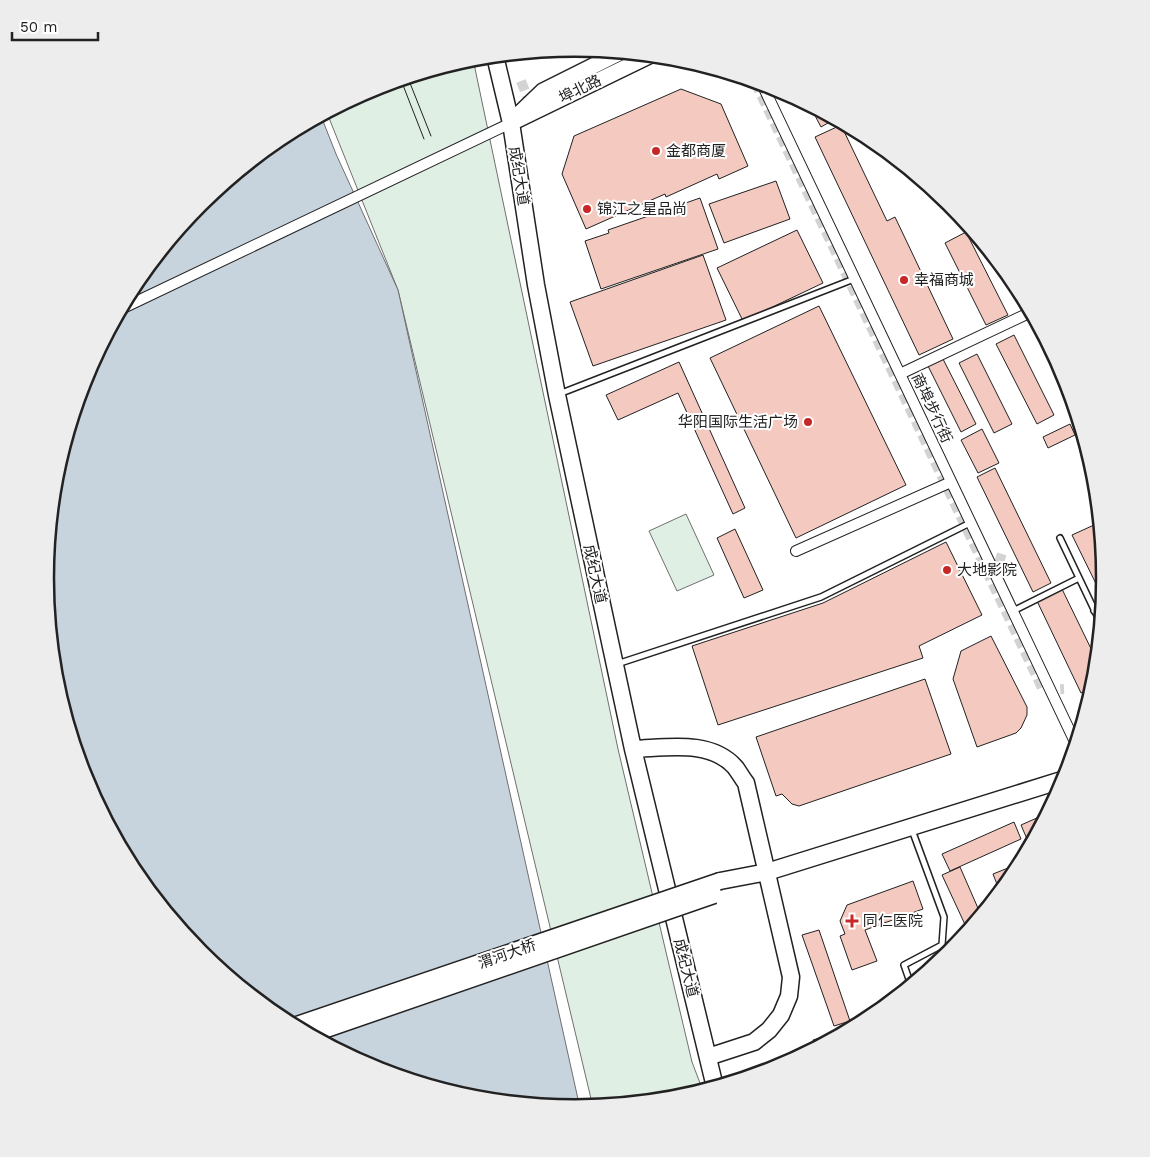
<svg xmlns="http://www.w3.org/2000/svg" width="1150" height="1157" viewBox="0 0 1150 1157" font-family="'Work Sans','Noto Sans SC',sans-serif">
<style>
.green{fill:#e0efe3;stroke:#6f6f6f}
.water{fill:#c7d3dd;stroke:#6f6f6f}
.building{fill:#f3c9c0;stroke:#222}
.lines{fill:none;stroke-linecap:round;stroke-linejoin:round}
.street-tunnel{stroke:#d3d3d3;stroke-width:10;stroke-dasharray:10 5;stroke-linecap:butt}
.lane-casing{stroke:#222;stroke-width:8}
.street-casing{stroke:#222;stroke-width:12}
.secondary-casing{stroke:#222;stroke-width:18}
.primary-casing{stroke:#222;stroke-width:19}
.lane{stroke:#fff;stroke-width:5}
.street{stroke:#fff;stroke-width:10}
.secondary{stroke:#fff;stroke-width:15}
.primary{stroke:#fff;stroke-width:16}
.tram{stroke:#222;stroke-width:1}
.primary-bridge-casing{stroke:#222;stroke-width:19;stroke-linecap:butt}
.primary-bridge{stroke:#fff;stroke-width:16}
.poi-dot{fill:#c62828;stroke:#fff;stroke-width:2}
.labels{text-anchor:middle;stroke-width:4;stroke-linejoin:round;paint-order:stroke}
.street-label{font-size:15px;fill:#222;stroke:#fff}
.poi-label{font-size:15px;fill:#222;stroke:#fff;text-anchor:start}
.rim{fill:none;stroke:#222;stroke-width:2.5}
</style>
<rect width="100%" height="100%" fill="#fff"/>
<!-- green -->
<path class="green" d="M473,59l145,690 74,313 11,29 -25,7 -85,9 -195,-817 -71,-177 45,-24z
M686,514l28,61 -37,16 -28,-60z"/>
<!-- water -->
<path class="water" d="M321,116l15,38 62,136 182,818 -109,-10 -99,-30 -92,-49 -80,-66 -66,-80 -49,-92 -30,-99 -10,-104 10,-103 30,-100 49,-91 66,-80 81,-66z"/>
<!-- building -->
<path class="building" d="M681,89l40,15 27,62 -29,13 -2,-5 -51,23 -1,-3 -79,35 -24,-55 12,-38z
M810,106l25,13 -14,8z
M841,125l46,96 8,-4 58,122 -34,16 -104,-218z
M776,181l14,38 -66,24 -15,-39z
M700,198l18,51 -117,40 -16,-48 24,-8 -1,-3z
M797,230l26,53 -80,38 -26,-53z
M966,232l42,83 -22,10 -41,-82z
M703,255l23,65 -133,46 -23,-64z
M819,306l87,179 -110,53 -86,-180z
M1014,335l40,80 -17,9 -41,-80z
M977,354l35,70 -18,9 -35,-70z
M943,359l33,65 -15,8 -33,-66z
M679,362l66,146 -12,6 -55,-121 -60,27 -12,-25z
M1070,424l5,11 -27,13 -5,-11z
M982,429l17,34 -21,10 -17,-33z
M995,468l56,115 -18,9 -56,-115z
M1094,525l7,15 4,38 -2,20 -31,-63z
M735,529l28,61 -19,8 -27,-60z
M946,542l36,73 -63,31 4,12 -205,67 -26,-79 131,-43z
M1062,589l35,72 -4,26 -12,6 -44,-92z
M991,636l36,71v8l-6,13 -5,5 -39,14 -24,-68 8,-28z
M925,679l26,75 -152,52 -7,-2 -10,-10 -6,2 -20,-59z
M1048,813l-12,22 -9,4 -6,-14z
M1014,822l7,17 -71,32 -8,-17z
M960,867l21,48 -13,16 -26,-56z
M1008,868l4,9 -12,15 -7,-18z
M913,881l10,28 -58,21 12,31 -25,9 -12,-34 5,-2 -5,-13 7,-16z
M819,930l31,91 -16,5 -32,-91z
M851,1029l-36,19 -2,-8z"/>
<g class="lines">
<!-- street-tunnel -->
<path class="street-tunnel" d="M521,81l9,23 3,-1
M755,82l288,608 21,-1
M565,88l34,-16
M911,412l17,-6 6,4
M981,560l14,-3 10,3"/>
<defs>
<path id="lane" d="M559,394l295,-115
M1060,538l41,86
M1013,611l66,-33
M1094,611l8,-4
M617,664l204,-67 149,-74
M911,985l-7,-20 38,-20 2,-28 -32,-87"/>
<path id="street" d="M762,84l314,660
M121,309l390,-186
M900,374l131,-62
M796,551l155,-69"/>
<path id="secondary" d="M519,114l24,-23 76,-38
M511,123l138,-67"/>
<path id="primary" d="M495,56l16,67 25,162 21,110 76,354 82,338
M633,749c33,-1 77,-10 102,18 4,5 7,11 11,16l45,194 -2,19 -8,19 -12,15 -15,12 -46,15
M720,881l47,-9 298,-93"/>
</defs>
<!-- lane casing -->
<use href="#lane" class="lane-casing"/>
<!-- street casing -->
<use href="#street" class="street-casing"/>
<!-- secondary casing -->
<use href="#secondary" class="secondary-casing"/>
<!-- primary casing -->
<use href="#primary" class="primary-casing"/>
<!-- lane -->
<use href="#lane" class="lane"/>
<!-- street -->
<use href="#street" class="street"/>
<!-- secondary -->
<use href="#secondary" class="secondary"/>
<!-- primary -->
<use href="#primary" class="primary"/>
<!-- tram -->
<path class="tram" d="M408,78l23,58
M401,80l23,59"/>
<defs>
<path id="primary-bridge" d="M294,1026l426,-145
M309,1035l405,-140"/>
</defs>
<!-- primary-bridge casing -->
<use href="#primary-bridge" class="primary-bridge-casing"/>
<!-- primary-bridge -->
<use href="#primary-bridge" class="primary-bridge"/>
</g>
<!-- markers -->
<g class="poi-dot">
<circle cx="656" cy="151" r="5"/>
<circle cx="587" cy="209" r="5"/>
<circle cx="904" cy="280" r="5"/>
<circle cx="808" cy="422" r="5"/>
<circle cx="947" cy="570" r="5"/>
<path d="M849.5 913.5h5v5h5v5h-5v5h-5v-5h-5v-5h5z"/>
</g>
<g class="labels">
<!-- street labels -->
<g class="street-label">
<text transform="translate(580 89) rotate(-26)" y="5">埠北路</text>
<text transform="translate(519 176) rotate(81)" y="5">成纪大道</text>
<text transform="translate(932 408) rotate(65)" y="5">商埠步行街</text>
<text transform="translate(595 574) rotate(78)" y="5">成纪大道</text>
<text transform="translate(507 954) rotate(-19)" y="5">渭河大桥</text>
<text transform="translate(686 968) rotate(76)" y="5">成纪大道</text>
</g>
<!-- poi labels -->
<g class="poi-label">
<text x="666" y="156">金都商厦</text>
<text x="597" y="214">锦江之星品尚</text>
<text x="914" y="285">幸福商城</text>
<text x="798" y="427" text-anchor="end">华阳国际生活广场</text>
<text x="957" y="575">大地影院</text>
<text x="863" y="926">同仁医院</text>
</g>
</g>
<!-- crop -->
<path d="M0 0H1150V1157H0ZM54 578a521 521 0 1 1 1042 0a521 521 0 1 1-1042 0Z" fill="#ededed" fill-rule="evenodd"/>
<path class="rim" d="M54 578a521 521 0 1 1 1042 0a521 521 0 1 1-1042 0Z"/>
<!-- scale -->
<path d="M12 32v8h86v-8" fill="none" stroke="#222222" stroke-width="2.5"/>
<text x="20" y="32" font-size="15" fill="#222222" stroke="#ffffff" stroke-width="4" paint-order="stroke">50 m</text>
</svg>
